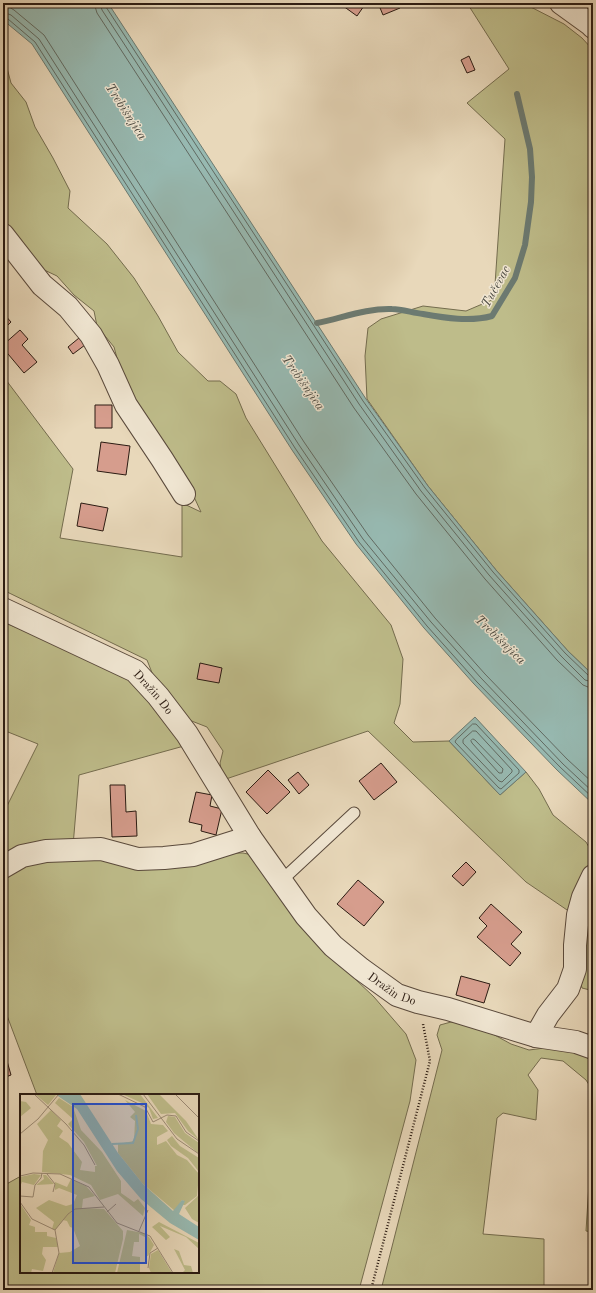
<svg xmlns="http://www.w3.org/2000/svg" width="596" height="1293" viewBox="0 0 596 1293" font-family="'Old Standard TT',serif">
<style>
.green{fill:#bebc8a;stroke:#746c4e}
.water{fill:#97b9b1;stroke:#6c7a71}
.lines{fill:none;stroke-linecap:round;stroke-linejoin:round}
.shore{stroke:#616a62;stroke-width:1}
.stream{stroke:#6c7a71;stroke-width:6}
.building{fill:#d69d8d;stroke:#2b1b12}
.service-casing{stroke:#5a4a3c;stroke-width:13}
.minor-casing{stroke:#5a4a3c;stroke-width:24}
.tertiary-casing{stroke:#5a4a3c;stroke-width:24}
.path{stroke:#2b1b12;stroke-width:2.5;stroke-dasharray:1 2;stroke-linecap:butt}
.service{stroke:#f0e6d2;stroke-width:11}
.minor{stroke:#f0e6d2;stroke-width:22}
.tertiary{stroke:#f0e6d2;stroke-width:22}
.labels{text-anchor:middle;stroke-width:3;stroke-linejoin:round;paint-order:stroke}
.street-label{font-size:12px;fill:#2b1b12;stroke:#f0e6d2}
.water-label{font-size:13px;font-style:italic;fill:#4b4a42;stroke:#f0e6d2}
.inset-river{fill:none;stroke:#97b9b1;stroke-width:2}
.inset-road{fill:none;stroke:#9c8c77;stroke-width:1}
.view{fill:#1d4ed8;fill-opacity:0.15;stroke:#1d4ed8;stroke-width:2}
.inset-edge{fill:none;stroke:#2b1b12;stroke-width:2}
</style>
<rect width="100%" height="100%" fill="#e8d8ba"/>
<filter id="stains"><feTurbulence type="fractalNoise" baseFrequency=".005" numOctaves="4"/><feColorMatrix values="0 0 0 0 .2 0 0 0 0 .09 0 0 0 0 .02 0 0 0 .5 -.17"/></filter>
<radialGradient id="worn" r=".72"><stop offset=".6" stop-color="#630" stop-opacity="0"/><stop offset="1" stop-color="#630" stop-opacity=".3"/></radialGradient>
<!-- green -->
<path class="green" d="M467,3h56l41,21 18,14 11,12v625l-25,-24 -72,-81 -68,-84 -61,-87 -2,-43 3,-28 13,-9 42,-13 43,5 28,-12 11,-160 -38,-36 42,-34z
M579,3h14v9z
M3,53l8,30 15,19 9,25 18,31 17,33 -2,17 39,36 27,34 24,38 20,36 30,29h12l16,13 10,24 76,123 69,84 12,34 -3,45 -6,19 19,19 36,-1 51,54 26,-23 13,17 14,26 33,27 7,12v14l-23,44 -44,-30 -158,-151 -145,49 -3,-17 3,-12 -16,-24 -23,-9 -26,-30 -11,-28 -144,-70v-214l70,93 -13,69 122,19v-54l19,9 -19,-41 -31,-40 -31,-62 -6,-22 -17,-21 -3,-15 -20,-16 -17,-19 -19,-9 -35,-44z
M3,622l101,42 29,17 51,65 -105,29 -6,71 -70,19v-51l35,-70 -35,-14z
M228,853h15l14,3 55,82 62,59 32,37 10,26 -6,41 -51,189h-356v-104l18,-10v96h177v-177h-161l-34,-90v-136l20,-10z
M593,892v95l-3,3 -8,-2c-8,-24 5,-71 11,-96z
M451,1022l16,2 13,3 31,17 18,6 23,-3 41,8v36l-7,-11 -23,-19 -22,-3 -13,17 10,15 -2,30 -33,-7 -6,5 -14,116 61,5v51h-163l61,-240 -5,-15 3,-10z
M593,1120v112l-7,-1z"/>
<!-- water -->
<path class="water" d="M3,3h105l258,396 62,87 68,84 72,81 25,24v129l-36,-34 -83,-86 -50,-56 -68,-84 -64,-94 -260,-406 -29,-24z
M475,717l51,55 -26,23 -51,-54z"/>
<g class="lines">
<!-- shore -->
<path class="shore" d="M94,3l3,10 257,395 62,86 69,85 72,81 26,25 10,4
M100,3l2,7 257,394 62,87 68,84 72,81 24,24 8,2
M105,3l1,4 257,394 62,87 68,84 72,81 24,23 4,1
M3,6l6,1 5,3 30,25 260,407 64,93 67,83 50,56 82,85 26,24
M3,12l8,3 28,24 260,406 64,94 68,83 50,56 82,86 30,28
M3,17l5,2 27,23 260,406 64,94 68,84 50,56 83,85 33,31
M473,724h3l43,46v3l-18,16 -2,-1 -44,-46 1,-2z
M473,731h3l36,39v2l-10,10 -3,-1 -36,-38v-3z
M473,739l2,1 28,29 -1,4h-3l-27,-30 -1,-2z"/>
<!-- stream -->
<path class="stream" d="M317,323c25,-5 50,-15 75,-14 10,0 21,4 31,5 22,4 47,8 69,2l23,-38 10,-33 6,-43 1,-25 -2,-28 -13,-55"/>
</g>
<!-- building -->
<path class="building" d="M339,3h27l-9,13z
M378,3h20l2,5 -17,7z
M469,56l6,14 -8,3 -6,-13z
M3,313l8,9 -8,8z
M20,330l8,9 -6,6 15,17 -13,11 -21,-25v-3z
M79,338l6,7 -12,9 -5,-7z
M95,405h17v23h-17z
M101,442l29,4 -4,29 -29,-4z
M81,503l27,5 -5,23 -26,-5z
M200,663l22,5 -3,15 -22,-4z
M381,763l16,19 -23,18 -15,-19z
M268,770l22,22 -23,22 -21,-22z
M298,772l11,13 -10,9 -11,-14z
M110,785h15l1,27 10,-1 1,25 -25,1z
M196,792l16,3 -2,11 12,3 -6,26 -15,-4 1,-6 -13,-3z
M466,862l10,10 -13,14 -11,-10z
M358,880l26,22 -20,24 -27,-22z
M491,904l31,28 -11,12 10,9 -11,13 -33,-29 10,-11 -8,-8z
M461,976l29,8 -6,19 -28,-8z
M3,1047l8,28 -8,3z
M592,1239h1v12h-2z"/>
<g class="lines">
<defs>
<path id="service" d="M281,881l73,-68"/>
<g id="minor">
<path d="M3,235l39,50 26,22 23,28 17,30 18,40 36,54 22,35"/>
<path id="s1" d="M3,609l132,62 23,25 29,38 63,103 56,79 27,30 28,23 36,26 21,7 30,7 88,27 40,6 17,6"/>
<path d="M3,867l19,-11 24,-5 55,-2 37,10 26,-1 29,-3 57,-18"/>
<path d="M536,1036l12,-21 20,-26 7,-20v-24l3,-30 5,-18 10,-21"/>
</g>
<path id="tertiary" d="M561,3l29,21 3,3"/>
</defs>
<!-- service casing -->
<use href="#service" class="service-casing"/>
<!-- minor casing -->
<use href="#minor" class="minor-casing"/>
<!-- tertiary casing -->
<use href="#tertiary" class="tertiary-casing"/>
<!-- path -->
<path class="path" d="M371,1290l59,-229 -7,-37"/>
<!-- service -->
<use href="#service" class="service"/>
<!-- minor -->
<use href="#minor" class="minor"/>
<!-- tertiary -->
<use href="#tertiary" class="tertiary"/>
</g>
<g class="labels">
<!-- street labels -->
<g class="street-label">
<text dy="4" stroke="none"><textPath href="#s1" startOffset="174">Dražin Do</textPath></text>
<text dy="4" stroke="none"><textPath href="#s1" startOffset="559">Dražin Do</textPath></text>
</g>
<!-- water labels -->
<g class="water-label">
<text transform="translate(127 111) rotate(57)" y="5">Trebišnjica</text>
<text transform="translate(495 286) rotate(-61)" y="5">Tučevac</text>
<text transform="translate(304 382) rotate(55)" y="5">Trebišnjica</text>
<text transform="translate(501 639) rotate(44)" y="5">Trebišnjica</text>
</g>
</g>
<!-- overview -->
<g transform="translate(20 1094)">
<rect width="179" height="179" fill="#e8d8ba"/>
<path d="M15,0h20l1,1 -8,10zM102,0h18l18,24 -5,1 -4,-11 -7,-5zM127,0h12l27,27 13,19 -11,-9 -13,-18 -14,1zM39,4l14,9 8,23 21,22 19,29v12l13,9 4,-3 7,9 -2,8 -25,-22 -18,6 -9,-15 -21,-10 -28,-3 1,-21 5,-11 -11,-16 14,-14 10,10 -4,6 6,5 -4,6 9,6 14,19 -2,8 15,2v-6h2l-13,-24 -16,-18 5,-5 -18,-16zM105,6l21,11 5,13 12,1 5,6 -11,6v8l9,-4 11,14 10,5 12,14 -2,22 -12,9h-3l2,-4 -2,-1 -7,11 -32,-27 -25,-31v-9l16,-3 1,-20 -5,-4 5,-5zM0,7l6,1 5,6 -11,9zM148,22l7,1 10,16 14,10v11l-25,-21 -8,-11zM152,42l8,10 19,12v14l-11,-14 -17,-12 -4,-6zM14,80l7,1 -7,10 -12,-3 -2,5v-10zM23,81h3l8,9 -18,1 8,-6zM51,85l15,7 9,10 -12,3 -1,9 22,1 19,22v8l-8,34h-62l6,-20 11,-1 10,-6 -7,-18 -3,-1 -3,-6 -4,-1 -8,10 -3,-1 2,-7 -18,-14 13,-8 17,6 7,-2 4,-9 -18,-7 -4,2v-8l12,5zM179,101v28l-7,-4 -7,-11zM1,111l10,15 -2,5 6,2v5h12v4l9,2 2,9h-15l-1,7 4,6 -3,11 -11,-2 -1,4h-11zM139,128l40,21v6l-13,-12 -26,-11 10,11 -4,3 -14,-13zM107,136l16,3 6,4 5,8 -6,11h-3v-19l-6,-3v8h-5l-2,14 8,1v16h-23zM154,155l5,2 5,14 7,1 2,7h-11l3,-3zM138,156l14,23h-21l-2,-5 2,-14z" fill="#bebc8a"/>
<path d="M35,0h25l38,59 25,31 30,27 9,-11 3,1 -6,13 20,13v13l-29,-17 -29,-24 -24,-28 -40,-62z" fill="#97b9b1"/>
<path class="inset-river" d="M92,50l21,-1 5,-14 -2,-14"/>
<path class="inset-road" d="M14,0l32,30 18,21 11,20M98,0l27,13 8,15 14,-7 9,1 10,16 13,9M123,0l34,45 22,15M155,0l24,24M0,40l18,-15 21,-25M27,80l8,10 -2,8M0,82l13,-3 27,1 29,13 28,36 33,13 23,37M0,102l13,1 2,-12 6,-7 1,-5M0,108l12,17 23,11 4,23 -7,20M87,118l9,-8M35,136l13,-16 7,-5 29,-2M119,137l9,-21M128,174l2,-15 8,-5"/>
<path class="view" d="M53,10h73v159h-73z"/>
<rect width="179" height="179" class="inset-edge"/>
</g>
<!-- margin -->
<rect width="596" height="1293" fill="none" stroke="#e8d8ba" stroke-width="16"/>
<rect x="4" y="4" width="588" height="1285" fill="none" stroke="#2b1b12" stroke-width="2"/>
<rect x="8" y="8" width="580" height="1277" fill="none" stroke="#2b1b12"/>
<rect width="100%" height="100%" filter="url(#stains)"/>
<rect width="100%" height="100%" fill="url(#worn)"/>
</svg>
